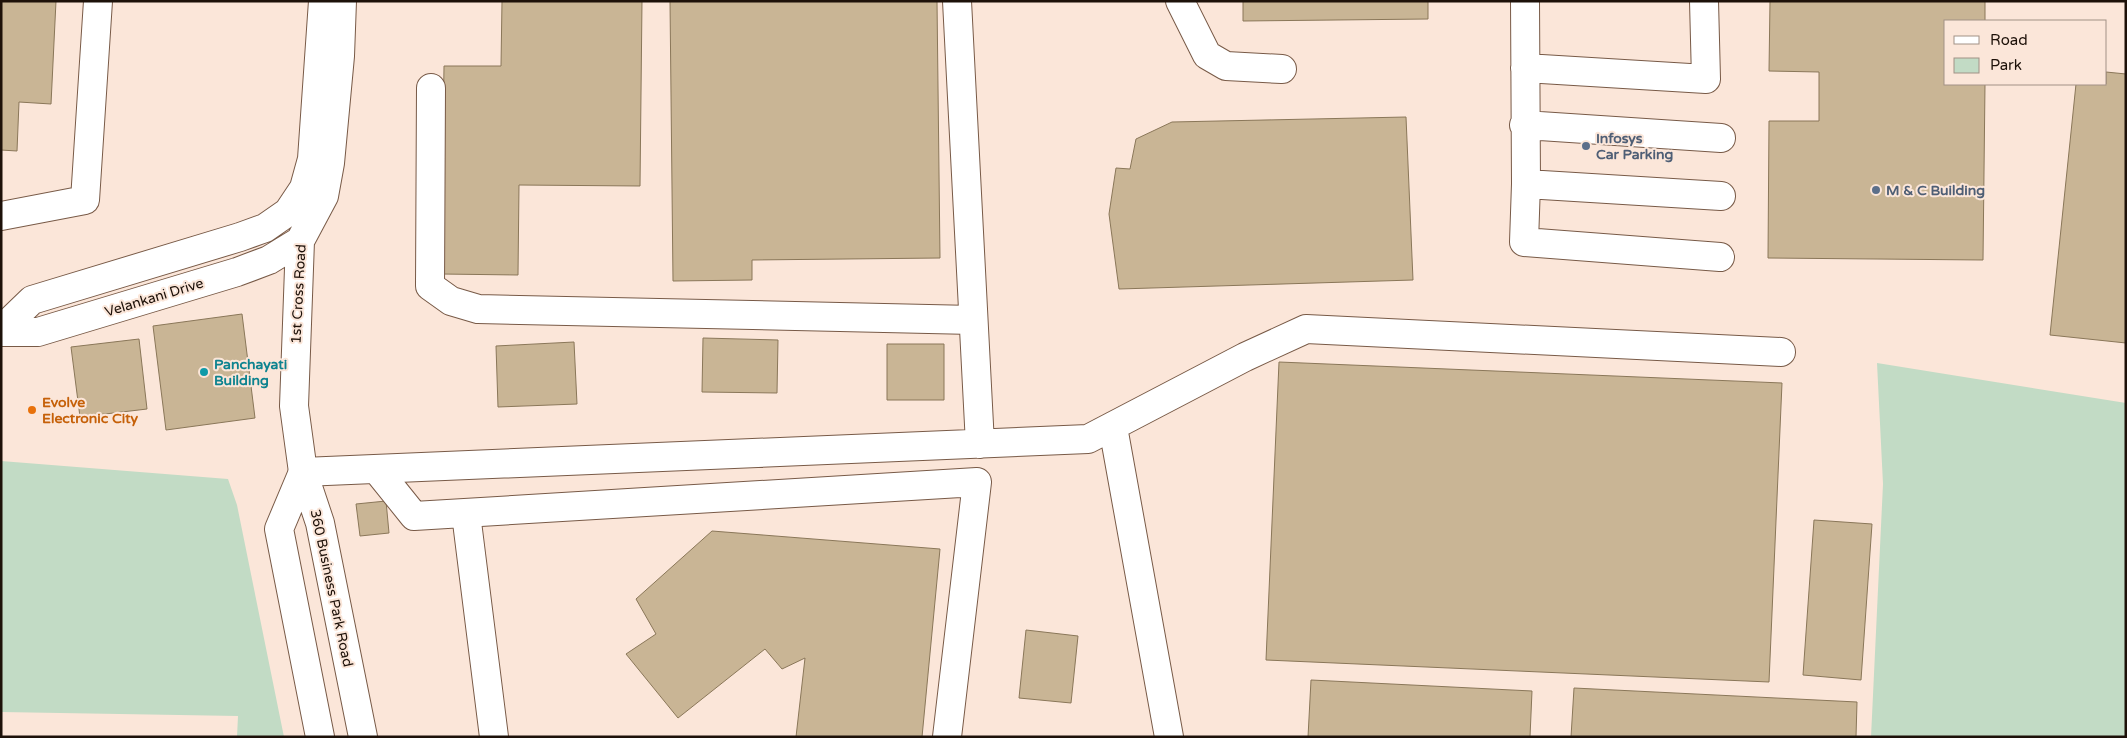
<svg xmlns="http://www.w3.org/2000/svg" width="2127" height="738" viewBox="0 0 2127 738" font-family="'Varela Round',sans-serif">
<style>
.green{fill:#c2dbc5}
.building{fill:#c9b595;stroke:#8a7759}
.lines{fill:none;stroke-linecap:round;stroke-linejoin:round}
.minor-casing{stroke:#785a47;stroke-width:30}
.major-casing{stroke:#785a47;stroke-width:30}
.minor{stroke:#fff;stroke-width:28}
.major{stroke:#fff;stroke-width:28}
.service-dot{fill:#5c6f8a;stroke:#fbe6d9;stroke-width:2}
.culture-dot{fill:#0f9aa8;stroke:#fbe6d9;stroke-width:2}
.food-dot{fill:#e8710a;stroke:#fbe6d9;stroke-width:2}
.labels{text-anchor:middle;stroke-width:4;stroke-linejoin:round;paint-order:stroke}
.service-label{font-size:14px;font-weight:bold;fill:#4e5e75;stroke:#fbe6d9;text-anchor:start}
.street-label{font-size:14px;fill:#1d1109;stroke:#fbe6d9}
.culture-label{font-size:14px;font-weight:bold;fill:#0d838f;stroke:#fbe6d9;text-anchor:start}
.food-label{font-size:14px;font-weight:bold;fill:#c56008;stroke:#fbe6d9;text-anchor:start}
</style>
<rect width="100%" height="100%" fill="#fbe6d9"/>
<!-- green -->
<path class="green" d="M1877,363l249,40v334h-255l12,-253z
M1,461l227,18 9,26 47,232h-47l1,-21 -237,-4z"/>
<!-- building -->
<path class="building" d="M1,1h55l-5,103 -32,-2 -2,49 -16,-1z
M502,1h140l-2,185 -121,-1 -1,90 -77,-1 3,-208h57z
M670,1h267l3,257 -188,2v20l-79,1z
M1243,1h185v18l-185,2z
M1770,1h215v20h-39v63h39l-2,176 -215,-2 1,-137h50v-49l-50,-1z
M2106,72l20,2v269l-76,-8 26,-251h30z
M1406,117l7,163 -294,9 -10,-75 7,-46 14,1 6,-30 36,-17z
M242,314l13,104 -89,12 -13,-104z
M703,338l75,2 -1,53 -75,-1z
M139,339l8,70 -67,8 -9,-70z
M574,342l3,62 -79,3 -2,-61z
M887,344h57v56h-57z
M1279,362l503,21 -13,299 -503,-22z
M386,501l3,32 -29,3 -4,-32z
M1814,520l58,4 -11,156 -58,-5z
M712,531l228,18 -18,188h-126l9,-79 -23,11 -17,-20 -87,69 -52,-64 30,-20 -20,-35z
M1026,630l52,6 -7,67 -52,-5z
M1311,680l221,11 -2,46h-222z
M1574,688l283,14 -1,35h-285z"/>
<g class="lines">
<defs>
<path id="minor" d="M342,1l-2,55 -10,107 -6,33 -24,45 -6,165 9,66 785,-33 157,-82 61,-28 475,23
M957,1l23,443
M1180,1l27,54 19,11 56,3
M1525,1l1,183 -2,58 196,15
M1525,68l181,11 -2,-78
M431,88l-1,198 21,15 27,8 495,11
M1524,125l197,13
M1526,184l195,12
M1,216l84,-16 13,-199
M1,330l31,-30 208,-63 25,-9 23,-16 16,-24 8,-29 11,-158
M1,332h37l199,-60 32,-12 31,-19
M1113,427l56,310
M377,470l37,46 563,-34 -30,255
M466,514l28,223"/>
<path id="major" d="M303,472l-24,57 41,208
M303,472l17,51 43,214"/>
</defs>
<!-- minor casing -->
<use href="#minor" class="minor-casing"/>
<!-- major casing -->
<use href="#major" class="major-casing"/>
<!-- minor -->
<use href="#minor" class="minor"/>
<!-- major -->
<use href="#major" class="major"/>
</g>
<!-- markers -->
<g class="service-dot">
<circle cx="1586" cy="146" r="5"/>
<circle cx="1876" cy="190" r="5"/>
</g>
<circle class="culture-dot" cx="204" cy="372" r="5"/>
<circle class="food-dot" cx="32" cy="410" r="5"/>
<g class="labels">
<!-- service labels -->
<g class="service-label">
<text x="1596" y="143">Infosys<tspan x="1596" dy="16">Car Parking</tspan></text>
<text x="1886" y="195">M &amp; C Building</text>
</g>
<!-- street labels -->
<g class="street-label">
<text transform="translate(298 294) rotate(-87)" y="5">1st Cross Road</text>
<text transform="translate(154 297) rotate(-17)" y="5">Velankani Drive</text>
<text transform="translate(332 588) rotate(78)" y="5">360 Business Park Road</text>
</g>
<!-- culture labels -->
<g class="culture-label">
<text x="214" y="369">Panchayati<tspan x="214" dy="16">Building</tspan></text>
</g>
<!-- food labels -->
<g class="food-label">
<text x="42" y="407">Evolve<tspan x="42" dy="16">Electronic City</tspan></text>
</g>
</g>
<!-- border -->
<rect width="2127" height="738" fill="none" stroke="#1d1109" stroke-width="5"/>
<!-- legend -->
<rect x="1944" y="20" width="162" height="65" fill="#fbe6d9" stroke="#a29186"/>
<rect x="1954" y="36" width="25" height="8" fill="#ffffff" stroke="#a29186"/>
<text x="1990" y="45" font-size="15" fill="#1d1109">Road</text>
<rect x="1954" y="58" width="25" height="15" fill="#c2dbc5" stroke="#a29186"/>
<text x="1990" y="70" font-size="15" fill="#1d1109">Park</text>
</svg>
